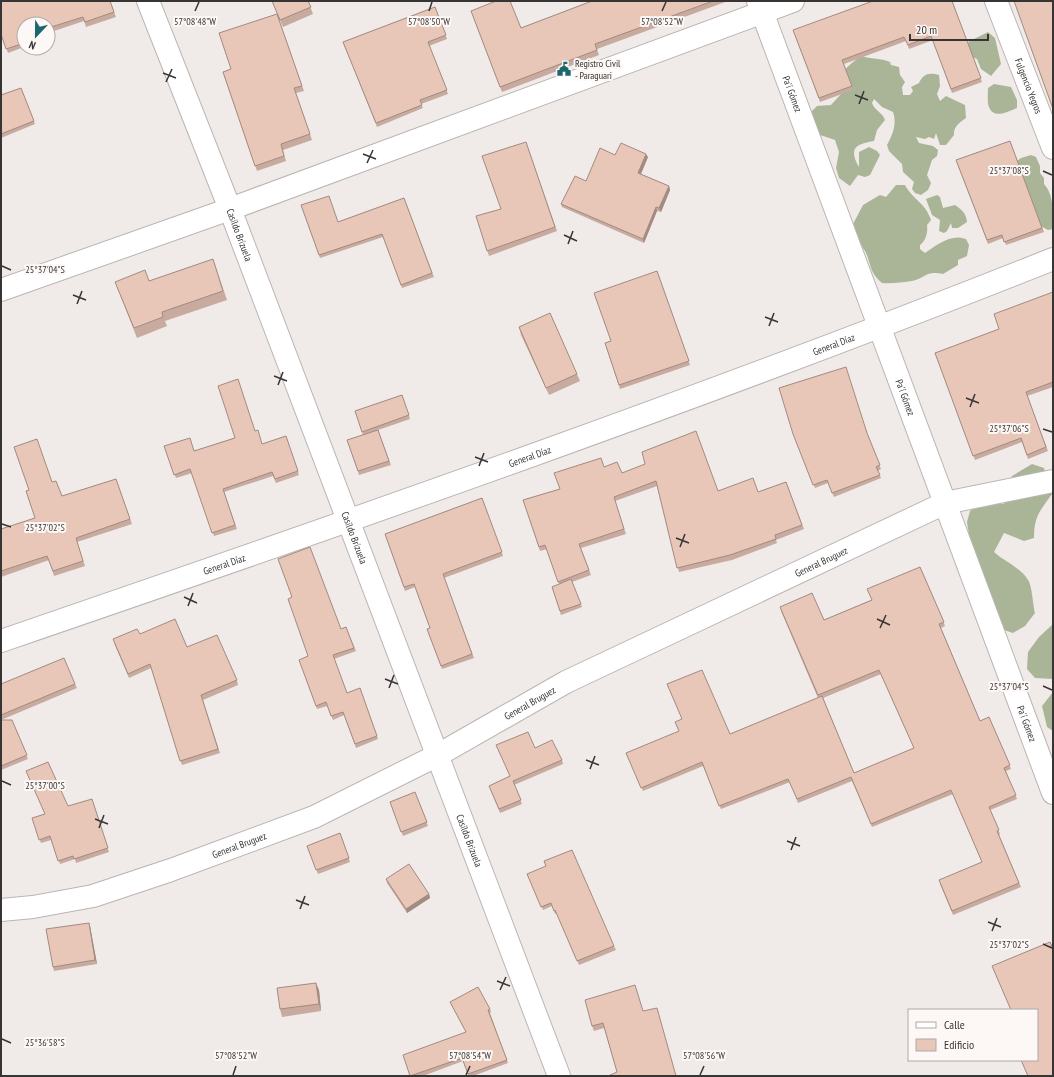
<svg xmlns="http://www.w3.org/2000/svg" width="1054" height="1077" viewBox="0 0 1054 1077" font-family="'PT Sans Narrow',sans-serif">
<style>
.forest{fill:#aab598}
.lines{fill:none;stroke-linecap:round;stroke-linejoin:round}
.minor-casing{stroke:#bbb5b3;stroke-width:24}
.minor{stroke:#fff;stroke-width:22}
.wall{fill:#c8aa9e;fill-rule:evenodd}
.shaded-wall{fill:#a28b81}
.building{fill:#e8c6b8;stroke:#a28b81}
.ticks{fill:none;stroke:#373534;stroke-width:1.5}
.labels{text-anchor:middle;stroke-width:4;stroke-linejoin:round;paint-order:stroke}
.poi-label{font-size:10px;fill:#373534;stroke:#fdf8f5;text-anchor:start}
.street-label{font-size:10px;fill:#373534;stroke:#fdf8f5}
.ticks-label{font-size:10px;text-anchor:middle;fill:#373534;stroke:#fdf8f5;stroke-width:4;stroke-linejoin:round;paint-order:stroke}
</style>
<rect width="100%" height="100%" fill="#f0eae8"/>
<!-- forest -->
<path class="forest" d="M988,32l7,6 6,26 -10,12 -10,-7 -4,-10 -7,-3 -2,-14z
M861,56c10,3 20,2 29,6l1,3 8,2 1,8 5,7 -3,5 1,8h7l3,-4 -2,-4 8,-4c4,-9 10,-11 20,-8l1,11 -3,8 3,7 6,-5 19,9 1,13c-6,4 -13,9 -12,17l-8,10h-6l-4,-12 -2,6 -5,-2 -4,2 -9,-2 3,6 14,3 5,4 -1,6 -5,4 -5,15 4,8 -3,7 -7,5 -6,-2 -3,-4 2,-7 -11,-10 -1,-8 -13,-13 -2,-6c6,-11 10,-22 6,-33l-11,-5 -8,-8 -2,4c3,8 10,9 13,17l-8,10 -3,11c-18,3 -26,7 -15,26v-15l10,-5 8,4 3,4 -10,20 -5,2 -7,-2 -8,11 -11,-8 -3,-10 3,-16 -4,-12 -18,-6 -6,-22 6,-6 14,-1 10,-11 1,-22 11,-10z
M994,84l17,3 6,13v8c-8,3 -23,12 -28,-1 -2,-4 -1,-14 -1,-19z
M1031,155l5,2 4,9v7l4,5v6c10,10 9,30 9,45l-5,1 -18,-10 -13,-59 4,-3z
M896,185h9c8,15 20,17 26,35l-4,5c1,7 -1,16 -7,20v4l5,4c11,-8 27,-20 41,-14l3,6 -2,11 -9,4v5l-15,9c-18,-4 -17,4 -31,7 -9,1 -21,3 -30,2 -15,-13 -10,-22 -19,-35 -4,-7 -8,-14 -11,-22l11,-21 17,-10 6,2z
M937,195l3,2 3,11 12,-3c7,5 11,8 12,17l-9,6h-6l-1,-5 -4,8 -3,2 -5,-2 1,-11 -8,-5 -6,-16z
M1032,464l12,4 8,26c-12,17 -18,22 -18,44l-10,3 -20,-8 -10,19c11,10 26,15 34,28 4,5 5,25 7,33l-10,13 -12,7 -9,-3 -26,-63 -2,-13 -6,-12 -3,-20 3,-11 9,-7h25l8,-28z
M1053,624v55l-18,-1 -8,-9 1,-17 11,-15z
M1053,692v39l-6,-4 -5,-21z"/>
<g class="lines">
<defs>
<g id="minor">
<path id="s1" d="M148,1l82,208 329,867"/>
<path id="s2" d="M758,1l295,792"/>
<path id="s3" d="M996,1l57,147"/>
<path d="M1,290l229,-81 563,-208"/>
<path id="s4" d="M1,641c353,-121 705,-244 1052,-382"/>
<path id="s5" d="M1,910l32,-3 60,-11 78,-26 143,-53 124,-62 128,-73 379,-179 108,-22"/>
</g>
</defs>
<!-- minor casing -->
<use href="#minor" class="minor-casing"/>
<!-- minor -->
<use href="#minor" class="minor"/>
</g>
<!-- wall -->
<path class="wall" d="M1,1h109l6,16 -30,10 -2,-6 -36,12v-9h-24v23l-16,6 -7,-19z
M272,1h36l5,13 -30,13z
M592,1h136l-131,48 2,6 -97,37 -31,-81 50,17z
M952,1l30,81 -30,11 -19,-53 -24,9 -3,-8 -62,23 9,26 -33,12 -27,-72z
M435,7l12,32 -18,7 19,48 -27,10 2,4 -46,19 -34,-85z
M277,14l27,77 -8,2 16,47 -29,10 3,11 -29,10 -34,-99 8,-3z
M21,88l14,36 -34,14v-43z
M1010,141l34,91 -38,13 -3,-7 -15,6 -32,-84z
M526,142l31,89 -68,25 -13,-40 25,-7z
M615,155l33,2 -7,17 28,12 1,4 -9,22 -4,-1 -13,32 -82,-36 -1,-3z
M404,198l30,79 -32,11 -19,-51 -63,21 -19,-53 37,17z
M213,259l14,41 -62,21 2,5 -30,12 -22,-56 34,-1z
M657,271l33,94 -70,24 -15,-46 6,-2z
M1053,292v95l-26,9 21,55 -20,8 -6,-17 -47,18 -40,-107 64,-24z
M519,327l58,47 3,7 -31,14 -28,-60z
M402,395l8,24 -32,11 13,35 -32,10 -12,-35 16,-5 -8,-24z
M255,431l7,13 24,-8 13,39 -23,8 -3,-7 -49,16 13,37 -23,7 -22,-63 -16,5 -12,-32 30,5z
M793,434l75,1 13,34 -3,2 3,7 -47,19 -6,-14 -13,5z
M604,467l18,6 96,18 40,1 28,-10 18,47 -28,11 1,3 -45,17 -53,12 -22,-86 -42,15 11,33 -45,14 10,27 -19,7 10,25 -21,8 -9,-28 7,-3 -12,-35 -7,2 -17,-51 37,-11z
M116,479l16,45 -55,18 8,24 -31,10 -5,-16 -48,17v-48l34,-11 18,-36 9,14z
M482,498l21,58 -59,22 30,80 -32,11 -15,-40 3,-1 -15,-41 -10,4 -20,-57z
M920,567l25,59 -4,2 39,93 9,-4 22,52 -5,2 11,28 -27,11 10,24 -1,1 22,52 -68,28 -13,-31 42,-22 -29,-68 -81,33 -20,-46 -54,22 -8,-21 -69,27 -18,-43 -60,25 -15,-34 102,-23 88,-36 -37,-87 43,9 47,-20zM881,674l33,74 -60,25 -31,-75z
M346,627l10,24 -22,8 13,34 13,-5 18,51 -22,9 -12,-33 -11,5 -6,-14 -10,3 -18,-49 9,-4 33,-27z
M140,634l47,13 50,33 1,5 -35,15 17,53 -38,12 -31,-97 -22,10 -15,-35z
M1,684h74l2,4 -76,32z
M1,720h11l16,39 -27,11z
M535,748l27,12 1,4 -49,21 8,19 -22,9 -11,-27 21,-10z
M415,792l13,34 -25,10 -13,-34z
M92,799l17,53 -33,11 -1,-4 -15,5 -9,-24 -10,3 -9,-25z
M340,833l10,29 -32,12 -11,-28z
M529,878l85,68 2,4 -37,15 -22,-52 -2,1 -3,-8 -9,4z
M386,879l43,15 1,4 -23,15 -20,-30z
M89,923l1,3 7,38 -43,7 -1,-4z
M319,990l2,21 -39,6 -2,-8z
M450,1002l40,7 1,3 -1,1 18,50 -35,13h-4l-6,-15 -40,15h-13l56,-44 -14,-26z
M643,1011l16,1 -42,60 -13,-44 -10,3 -2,-5z"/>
<!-- shaded-wall -->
<path class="shaded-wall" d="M646,154l2,3 -8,19 -2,-3z
M669,186l1,4 -9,22 -2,-4z
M656,207l1,4 -13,32 -1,-4z
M429,894l1,4 -23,15 -1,-4z
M89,923l1,3 7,38 -2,-4z
M316,983l3,7 2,21 -2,-7z"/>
<!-- building -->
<path class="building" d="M1,1h109l4,11 -29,10 -2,-5 -35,11v-4h-24v19l-18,6 -5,-15z
M272,1h36l3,6 -31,13z
M496,1h14l11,27 71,-27h121l-118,43 2,6 -97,37 -29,-76z
M873,1h79l29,77 -30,11 -20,-53 -23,9 -4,-8 -62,23 10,26 -33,12 -26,-68z
M1014,1h39v108z
M435,7l11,28 -18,7 19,48 -27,10 2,5 -46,18 -33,-81z
M277,14l25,72 -8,2 16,46 -29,10 3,12 -29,10 -32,-94 8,-3 -12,-36z
M21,88l13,33 -33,13v-39z
M1010,141l32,87 -38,14 -2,-7 -15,5 -31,-80z
M526,142l29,85 -68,24 -11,-35 25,-7 -19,-53z
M621,143l25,11 -8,19 31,13 -10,22 -3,-1 -13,32 -82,-35 14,-28 11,5 14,-33 15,7z
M329,196l9,26 66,-24 28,75 -31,12 -19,-51 -63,21 -18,-50z
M213,259l10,32 -61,21 1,5 -29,11 -19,-46 30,-12 4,11z
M657,271l32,90 -70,24 -14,-42 6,-2 -17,-48z
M1053,292v90l-27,10 20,55 -19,8 -6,-17 -48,18 -38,-103 64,-24 -5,-15z
M550,313l27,61 -31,14 -27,-61z
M846,367l21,66 13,32 -4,2 4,8 -48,18 -5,-13 -14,5 -20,-51 -14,-46z
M238,379l17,52 3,-1 4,14 24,-8 12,35 -23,8 -3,-7 -49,17 12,36 -23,8 -22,-64 -16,6 -10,-29 26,-8 4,13 41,-13 -17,-52z
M402,395l7,20 -47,17 -7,-21z
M378,430l11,31 -31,10 -11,-31z
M696,431l22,60 35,-13 5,14 28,-10 16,43 -27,10 1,4 -46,16 -53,13 -21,-87 -42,16 10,32 -45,15 10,26 -31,12 -13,-37 -6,2 -16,-47 37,-11 -6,-16 47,-15 3,9 13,-5 5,11 23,-9 -3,-12z
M37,439l15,43 4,-1 6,15 54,-17 14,40 -54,19 7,23 -30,10 -6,-15 -46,15v-42l34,-11 -9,-27 3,-1 -15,-43z
M482,498l20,54 -59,22 29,80 -31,12 -14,-37 3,-1 -16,-44 -10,3 -19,-53z
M310,547l31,82 5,-2 8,21 -21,7 14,38 13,-5 17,48 -22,8 -12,-32 -12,4 -5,-14 -10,4 -17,-46 9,-4 -20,-57 4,-2 -14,-38z
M920,567l24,55 -5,2 41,97 9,-4 21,48 -6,3 12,27 -27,12 10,23 -2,1 22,52 -67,28 -13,-31 43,-18 -31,-72 -80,34 -20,-47 -54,22 -9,-20 -69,27 -17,-44 -61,26 -15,-35 53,-22 -4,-9 7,-3 -15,-35 35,-14 28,64 92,-38 32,77 60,-25 -35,-78 -61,25 -38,-88 32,-14 12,27 48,-20 -5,-11z
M571,579l10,25 -21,7 -8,-24z
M175,619l12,28 30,-12 20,45 -36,15 17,54 -38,12 -30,-97 -22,10 -15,-35 24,-10 3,5z
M64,658l11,26 -74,31v-31z
M1,720h11l15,35 -26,11z
M528,732l7,16 17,-8 10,20 -49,21 8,19 -22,9 -10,-23 21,-10 -14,-31z
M48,762l20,44 24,-7 16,49 -34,11 -1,-3 -15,5 -8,-25 -11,4 -7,-22 13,-4 -19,-43z
M415,792l12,30 -26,10 -11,-30z
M340,833l9,25 -33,12 -9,-24z
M572,850l42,96 -37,15 -22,-51 -1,1 -3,-8 -10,4 -14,-33 19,-8 -2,-5z
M409,864l20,30 -23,15 -20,-30z
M89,923l6,37 -42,7 -7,-38z
M1050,942l3,7v127h-25l-7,-16h16v-50h-26l-19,-44z
M316,983l3,21 -39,5 -3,-21z
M635,985l8,26 14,-3 19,68h-68l9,-4 -14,-49 -11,3 -7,-26z
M478,987l12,22 -2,1 19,50 -39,14 -6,-16 -52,18 -7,-21 63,-23 -16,-30z"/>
<!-- ticks -->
<path class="ticks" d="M195,11l4,-9M429,11l3,-9M662,11l4,-9M163,73l13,5M166,82l6,-13M855,95l13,5M859,104l5,-13M363,154l13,5M367,163l6,-13M1043,171l9,4M564,235l13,6M568,244l5,-13M2,266l9,4M73,295l13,5M77,304l5,-13M765,317l13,5M769,326l5,-13M274,376l13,5M278,385l5,-13M966,398l13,5M970,407l5,-13M1043,429l9,3M475,457l13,5M479,466l5,-13M2,524l9,3M676,538l13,5M680,547l5,-13M184,597l13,6M188,606l5,-13M877,619l13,6M880,628l6,-13M385,679l13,5M1043,686l9,4M389,688l5,-13M586,760l13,5M590,769l5,-13M2,781l9,4M95,819l13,5M99,828l5,-13M787,841l13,5M791,850l5,-13M296,900l13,5M300,909l5,-13M988,922l13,5M992,931l5,-13M1043,944l9,4M497,981l13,5M500,990l6,-13M2,1039l9,4M233,1075l3,-9M466,1075l4,-9M700,1075l4,-9"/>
<!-- icons -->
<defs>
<symbol id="civic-bare" viewBox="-9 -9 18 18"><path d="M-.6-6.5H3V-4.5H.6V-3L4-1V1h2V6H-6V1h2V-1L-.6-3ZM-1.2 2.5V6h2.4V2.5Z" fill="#1b6770" stroke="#fdf8f5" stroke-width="2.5" paint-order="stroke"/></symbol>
</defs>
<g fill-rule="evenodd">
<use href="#civic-bare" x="554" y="59" width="20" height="20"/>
</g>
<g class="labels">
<!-- poi labels -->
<g class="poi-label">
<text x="575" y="67">Registro Civil<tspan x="575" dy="12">- Paraguari</tspan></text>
</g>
<!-- street labels -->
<g class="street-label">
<text dy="4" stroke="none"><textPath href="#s3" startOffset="91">Fulgencio Yegros</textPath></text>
<text dy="4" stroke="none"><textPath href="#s2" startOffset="99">Pa'í Gómez</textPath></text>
<text dy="4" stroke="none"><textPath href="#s1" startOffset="251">Casildo Brizuela</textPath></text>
<text dy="4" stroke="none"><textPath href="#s4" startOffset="884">General Díaz</textPath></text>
<text dy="4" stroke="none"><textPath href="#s2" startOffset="423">Pa'í Gómez</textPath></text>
<text dy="4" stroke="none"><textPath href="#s4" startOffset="560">General Díaz</textPath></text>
<text dy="4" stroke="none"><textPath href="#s1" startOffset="575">Casildo Brizuela</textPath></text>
<text dy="4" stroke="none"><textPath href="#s5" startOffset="896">General Bruguez</textPath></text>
<text dy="4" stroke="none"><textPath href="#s4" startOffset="236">General Díaz</textPath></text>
<text dy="4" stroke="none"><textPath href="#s5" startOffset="572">General Bruguez</textPath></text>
<text dy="4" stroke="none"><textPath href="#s2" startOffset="771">Pa'í Gómez</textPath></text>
<text dy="4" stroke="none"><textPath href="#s1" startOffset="899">Casildo Brizuela</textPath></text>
<text dy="4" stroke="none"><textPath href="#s5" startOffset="248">General Bruguez</textPath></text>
</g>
</g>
<g class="ticks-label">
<text x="662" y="25">57°08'52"W</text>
<text x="195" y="25">57°08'48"W</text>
<text x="429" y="25">57°08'50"W</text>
<text x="1009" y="174">25°37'08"S</text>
<text x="45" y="273">25°37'04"S</text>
<text x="1009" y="432">25°37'06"S</text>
<text x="45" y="531">25°37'02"S</text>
<text x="1009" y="690">25°37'04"S</text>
<text x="45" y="789">25°37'00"S</text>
<text x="1009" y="948">25°37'02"S</text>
<text x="45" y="1046">25°36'58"S</text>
<text x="236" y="1059">57°08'52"W</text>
<text x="470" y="1059">57°08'54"W</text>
<text x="704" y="1059">57°08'56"W</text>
</g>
<!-- border -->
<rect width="1054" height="1077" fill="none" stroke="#373534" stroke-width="4"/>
<!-- legend -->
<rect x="908" y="1009" width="130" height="52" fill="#fdf8f5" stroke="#aeaaa8"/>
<rect x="916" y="1022" width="20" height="6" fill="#ffffff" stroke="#aeaaa8"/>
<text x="944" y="1029" font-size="12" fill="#373534">Calle</text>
<rect x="916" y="1039" width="20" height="12" fill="#e8c6b8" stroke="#aeaaa8"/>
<text x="944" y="1049" font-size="12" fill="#373534">Edificio</text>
<!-- north arrow -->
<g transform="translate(36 36) rotate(202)"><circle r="19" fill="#fdf8f5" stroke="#aeaaa8"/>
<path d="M0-3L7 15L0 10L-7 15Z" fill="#1b6770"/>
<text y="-6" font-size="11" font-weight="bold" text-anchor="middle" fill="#373534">N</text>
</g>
<!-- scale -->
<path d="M910 34v6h78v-6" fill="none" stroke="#373534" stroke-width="2"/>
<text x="916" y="34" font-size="12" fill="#373534" stroke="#fdf8f5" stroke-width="3" paint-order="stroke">20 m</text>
</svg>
